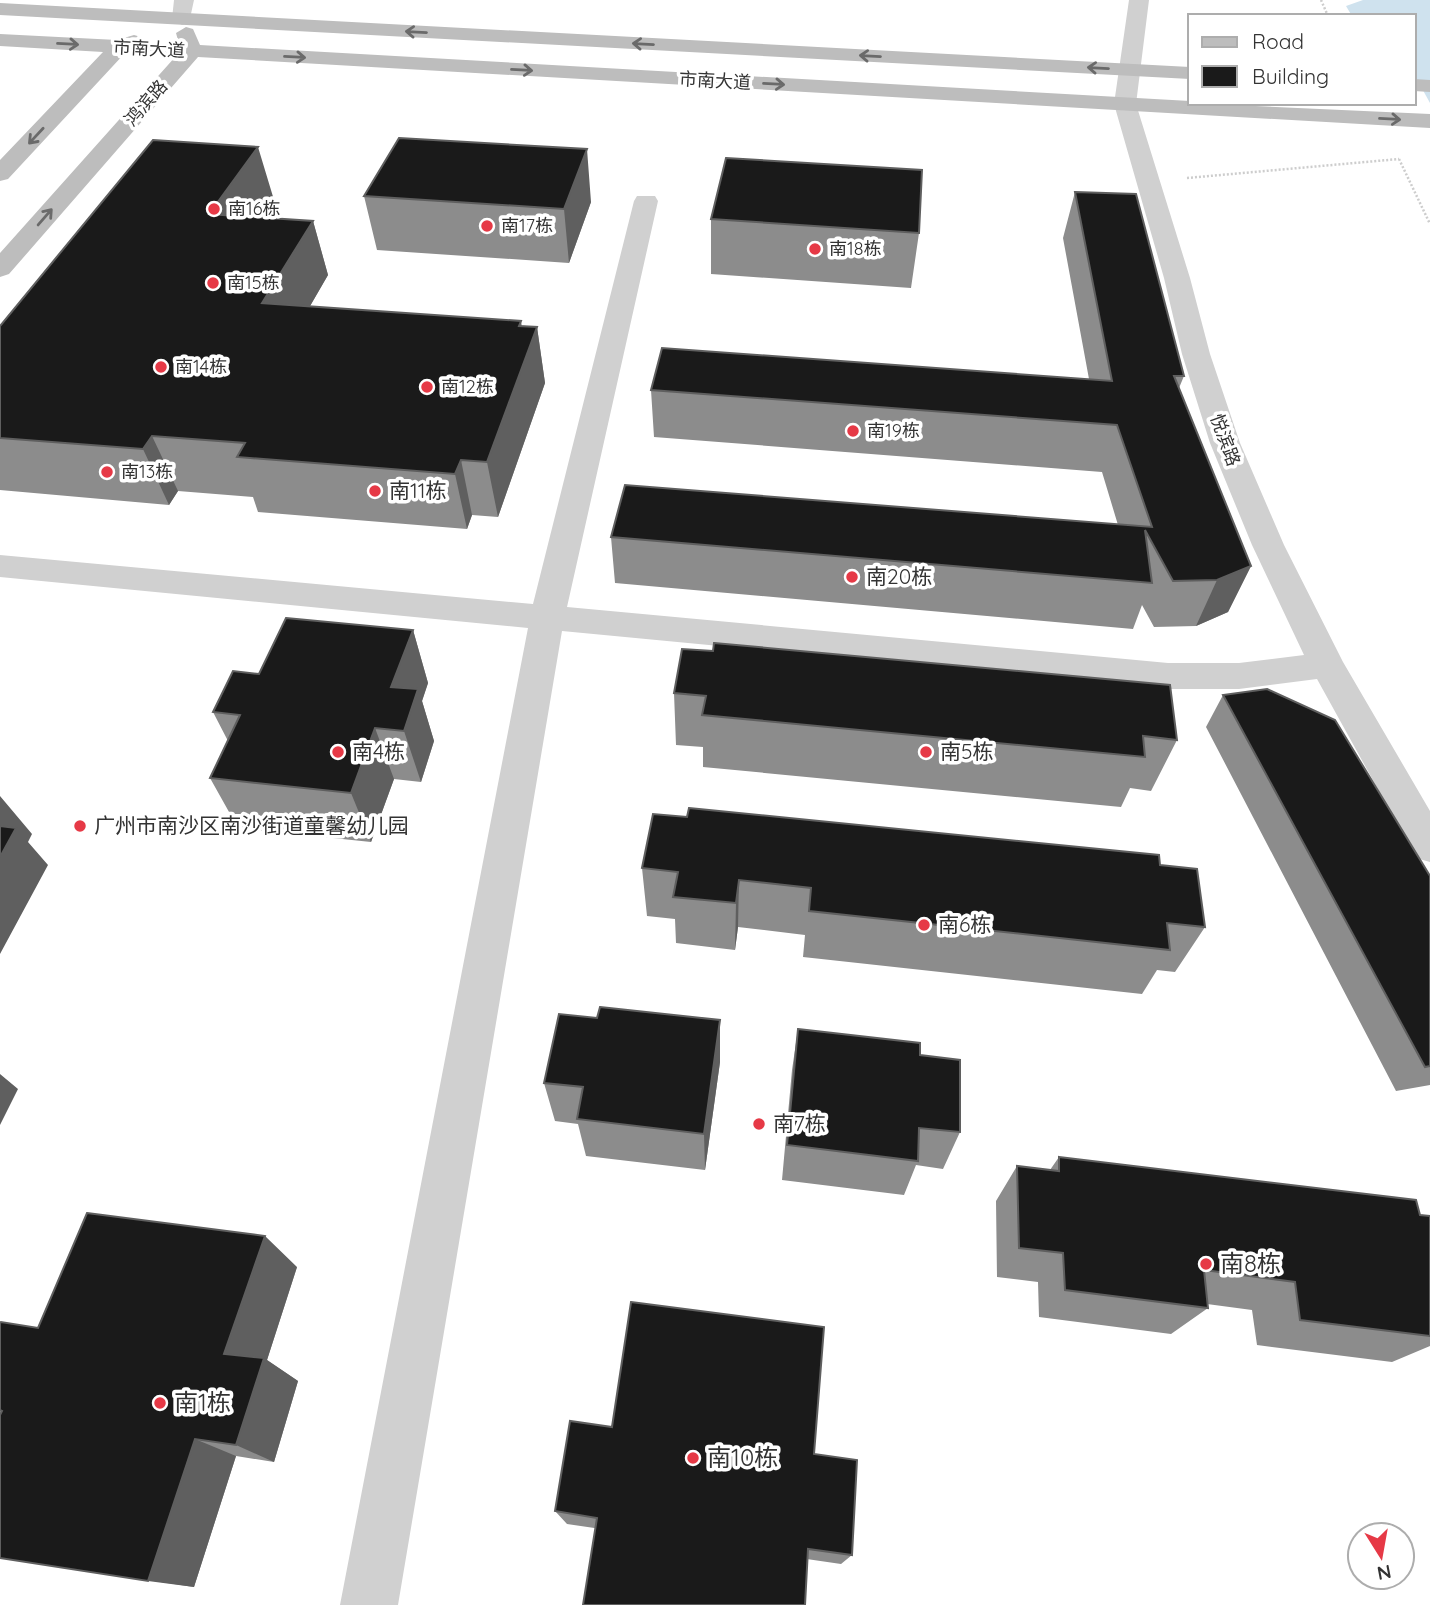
<svg xmlns="http://www.w3.org/2000/svg" width="1430" height="1605" viewBox="0 0 1430 1605" font-family="Quicksand,'Noto Sans SC',sans-serif">
<style>
.water{fill:#cfe2ee}
.lines{fill:none;stroke-linecap:round;stroke-linejoin:round}
.path{stroke:#cdcdcd;stroke-width:2.5;stroke-dasharray:2 2;stroke-linecap:butt}
.street{fill:#d0d0d0;fill-rule:evenodd}
.secondary{fill:#bdbdbd;fill-rule:evenodd}
.wall{fill:#8c8c8c}
.shaded-wall{fill:#5f5f5f}
.building{fill:#1a1a1a;stroke:#5f5f5f;stroke-width:2}
.oneway{stroke:#6a6a6a}
.poi-dot{fill:#e63946;stroke:#fff;stroke-width:2.5}
.labels{text-anchor:middle;stroke-width:7;stroke-linejoin:round;paint-order:stroke}
.far-street-label{font-size:18px;fill:#333;stroke:#fff}
.far-poi-label{font-size:18px;fill:#333;stroke:#fff;text-anchor:start}
.poi-label{font-size:21px;fill:#333;stroke:#fff;text-anchor:start}
.near-poi-label{font-size:24px;fill:#333;stroke:#fff;text-anchor:start}
</style>
<rect width="100%" height="100%" fill="#fff"/>
<!-- water -->
<path class="water" d="M1363,0h67v103l-16,-29v-58h-62l-6,-10z"/>
<g class="lines">
<!-- path -->
<path class="path" d="M1321,0l7,16
M1399,159l31,65
M1187,178l212,-19"/>
<!-- street -->
<path class="street" d="M174,0h20l-5,23 -7,2 -10,-6z
M1129,0h20l-13,104 54,174 20,76 30,89 44,102 59,117 87,149v51l-14,-4 -99,-179 -78,10h-71l-606,-58 -164,974h-58l188,-977 -528,-51v-22l533,49 101,-403 3,-5h18l3,5 -91,406 601,56h71l65,-8 -52,-110 -42,-102 -28,-89 -18,-76 -50,-174z"/>
<!-- secondary -->
<path class="secondary" d="M0,3l1190,64v12l-1190,-64z
M186,27l7,2 7,16 990,56v2l240,11v14l-1232,-71 -189,217 -9,3v-24l176,-197 -51,-3 -117,126 -8,2v-21l103,-108 -103,-6v-12l117,6 17,-5 7,2 3,5 35,2 -3,-11z
M1414,79l16,1v12l-16,-1z"/>
</g>
<!-- wall -->
<path class="wall" d="M1075,192l109,184 -5,12 72,178 -23,46 -32,14 -42,1 -12,-22 -9,24 -518,-46 -4,-46 507,-12 -16,-53 -448,-35 -3,-47 438,-11 -26,-141z
M364,196l227,6 -22,61 -192,-13z
M274,200l-12,17 51,4 15,54 -18,31 227,21 8,56 -47,134 -26,-2 -5,14 -209,-17 -5,-15 -75,-6 -9,14 -169,-15v-164z
M711,219l208,14 -8,55 -200,-14z
M413,630l15,53 -6,18 12,40 -13,41 -27,-3 -23,63 -133,-14 -28,-50 18,-37 -15,-29 46,-38z
M682,649l495,91 -26,51 -21,-3 -9,19 -418,-40v-20l-27,-2 -2,-52z
M1223,695l207,181v209l-34,6 -190,-364z
M642,868l563,59 -30,45 -18,-2 -15,24 -339,-37 2,-22 -67,-8 -3,23 -59,-7 -1,-24 -28,-3z
M798,1029l122,26 40,77 -17,37 -27,-4 -12,30 -122,-15 10,-110z
M720,1062l-15,108 -119,-14 -8,-32 -23,-3 -11,-38z
M1059,1157l371,59v130l-38,16 -135,-17 -5,-35 -45,-6 1,4 -37,26 -132,-17 -1,-35 -41,-5 -1,-76 21,-35 33,4z
M297,1267l-30,93 31,21 -24,81 -38,-6 -42,131 -194,-29v-235l38,5z
M612,1427l202,27 38,101 -11,9 -274,-40 -12,-13z"/>
<!-- shaded-wall -->
<path class="shaded-wall" d="M258,147l16,53 -46,68 -19,-54z
M587,149l4,53 -22,61 -5,-54z
M313,221l15,54 -48,83 -18,-55z
M521,321l5,37 11,-31 8,56 -47,134 -11,-55z
M152,436l26,55 -9,14 -26,-56z
M461,460l11,55 -5,14 -12,-55z
M1251,566l-23,46 -32,14 21,-46z
M413,630l15,53 -6,18 12,40 -13,41 -17,-51 -13,-44z
M375,728l19,51 -23,63 -20,-49z
M0,796l32,38 -4,8 20,23 -48,89z
M739,880l-1,47 -3,23 1,-47z
M720,1020v42l-15,108 -1,-36z
M0,1074l18,15 -18,36z
M265,1236l32,31 -30,93 31,21 -24,81 -38,-17 -12,-91z
M195,1439l41,17 -42,131 -46,-6z"/>
<!-- building -->
<path class="building" d="M399,138l188,11 -23,60 -200,-13z
M153,140l105,7 -49,67 104,7 -51,82 259,18 -2,5 18,1 -50,135 -26,-2 -6,14 -218,-17 8,-14 -93,-7 -9,13 -143,-11v-112z
M726,158l196,12 -3,63 -208,-14z
M1075,192l61,2 48,182h-10l77,190 -34,14 -44,1 -28,-51 7,53 -541,-46 14,-52 527,42 -35,-102 -466,-35 11,-42 450,33z
M286,618l127,12 -22,57 27,2 -14,42 -29,-3 -24,65 -141,-15 30,-63 -27,-3 20,-41 26,3z
M714,643l456,42 7,55 -34,-4 2,21 -443,-42 4,-19 -32,-3 8,-44 31,2z
M1267,689l68,31 95,156v190l-5,1 -202,-372z
M689,808l470,47 1,10 37,4 8,58 -38,-4 3,27 -361,-39 2,-23 -72,-8 -3,23 -63,-6 5,-25 -36,-4 11,-54 34,3z
M0,826l16,2 -16,29z
M600,1007l120,13 -16,114 -127,-15 6,-32 -39,-4 15,-69 38,4z
M798,1029l122,14v12l40,5v72l-41,-4 -1,33 -131,-16z
M1059,1157l357,43 4,15 10,1v120l-130,-16 -5,-38 -91,-12 4,38 -143,-18 -2,-37 -44,-5 -2,-82 42,5z
M87,1213l178,23 -41,118 40,4 -28,87 -41,-6 -47,142 -148,-23v-143l2,-4 -2,-1v-87l1,-1 37,6z
M631,1302l193,25 -10,127 43,6 -5,95 -44,-6 -3,56h-222l14,-87 -42,-7 15,-90 42,6z"/>
<!-- one-way arrows -->
<defs><path id="oneway-shaft" d="M-6 0H5M1.5-3L5.5 0L1.5 3" fill="none" stroke-width="1.6" stroke-linecap="round" stroke-linejoin="round" transform="scale(1.75)"/></defs>
<g class="oneway">
<use href="#oneway-shaft" transform="translate(416 32) rotate(-177)"/>
<use href="#oneway-shaft" transform="translate(68 44) rotate(3)"/>
<use href="#oneway-shaft" transform="translate(643 44) rotate(-177)"/>
<use href="#oneway-shaft" transform="translate(870 56) rotate(-177)"/>
<use href="#oneway-shaft" transform="translate(295 57) rotate(3)"/>
<use href="#oneway-shaft" transform="translate(1098 68) rotate(-177)"/>
<use href="#oneway-shaft" transform="translate(522 70) rotate(3)"/>
<use href="#oneway-shaft" transform="translate(774 84) rotate(3)"/>
<use href="#oneway-shaft" transform="translate(1390 119) rotate(3)"/>
<use href="#oneway-shaft" transform="translate(36 136) rotate(133)"/>
<use href="#oneway-shaft" transform="translate(45 217) rotate(-49)"/>
</g>
<!-- markers -->
<g class="poi-dot">
<circle cx="214" cy="209" r="7"/>
<circle cx="487" cy="226" r="7"/>
<circle cx="815" cy="249" r="7"/>
<circle cx="213" cy="283" r="7"/>
<circle cx="161" cy="367" r="7"/>
<circle cx="427" cy="387" r="7"/>
<circle cx="853" cy="431" r="7"/>
<circle cx="107" cy="472" r="7"/>
<circle cx="375" cy="491" r="7"/>
<circle cx="852" cy="577" r="7"/>
<circle cx="338" cy="752" r="7"/>
<circle cx="926" cy="752" r="7"/>
<circle cx="80" cy="826" r="7"/>
<circle cx="924" cy="925" r="7"/>
<circle cx="759" cy="1124" r="7"/>
<circle cx="1206" cy="1264" r="7"/>
<circle cx="160" cy="1403" r="7"/>
<circle cx="693" cy="1458" r="7"/>
</g>
<g class="labels">
<!-- far-street labels -->
<g class="far-street-label">
<text transform="translate(149 49) rotate(3)" y="6">市南大道</text>
<text transform="translate(715 81) rotate(3)" y="6">市南大道</text>
<text transform="translate(146 103) rotate(-49)" y="6">鸿滨路</text>
<text transform="translate(1225 440) rotate(70)" y="6">悦滨路</text>
</g>
<!-- far-poi labels -->
<g class="far-poi-label">
<text x="228" y="215">南16栋</text>
<text x="501" y="232">南17栋</text>
<text x="829" y="255">南18栋</text>
<text x="227" y="289">南15栋</text>
<text x="175" y="373">南14栋</text>
<text x="441" y="393">南12栋</text>
<text x="867" y="437">南19栋</text>
<text x="121" y="478">南13栋</text>
</g>
<!-- poi labels -->
<g class="poi-label">
<text x="389" y="498">南11栋</text>
<text x="866" y="584">南20栋</text>
<text x="352" y="759">南4栋</text>
<text x="940" y="759">南5栋</text>
<text x="94" y="833">广州市南沙区南沙街道童馨幼儿园</text>
<text x="938" y="932">南6栋</text>
<text x="773" y="1131">南7栋</text>
</g>
<!-- near-poi labels -->
<g class="near-poi-label">
<text x="1220" y="1272">南8栋</text>
<text x="174" y="1411">南1栋</text>
<text x="707" y="1466">南10栋</text>
</g>
</g>
<!-- legend -->
<rect x="1188" y="14" width="228" height="91" fill="#ffffff" stroke="#adadad" stroke-width="2"/>
<rect x="1202" y="37" width="35" height="10" fill="#bdbdbd" stroke="#adadad" stroke-width="2"/>
<text x="1252" y="49" font-size="21" fill="#333333">Road</text>
<rect x="1202" y="66" width="35" height="21" fill="#1a1a1a" stroke="#adadad" stroke-width="2"/>
<text x="1252" y="84" font-size="21" fill="#333333">Building</text>
<!-- north arrow -->
<g transform="translate(1381 1556) rotate(169)"><circle r="33" fill="#ffffff" stroke="#adadad" stroke-width="2"/>
<path d="M0-5L12 26L0 18L-12 26Z" fill="#e63946"/>
<text y="-10" font-size="19" font-weight="bold" text-anchor="middle" fill="#333333">N</text>
</g>
</svg>
